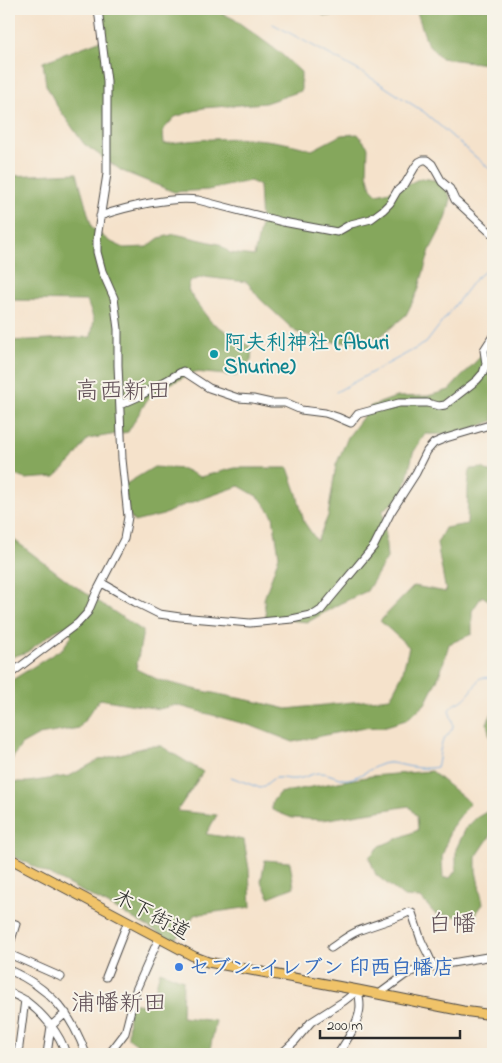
<svg xmlns="http://www.w3.org/2000/svg" width="502" height="1063" viewBox="0 0 502 1063" font-family="'Indie Flower','Klee One',sans-serif">
<style>
.forest{fill:#85a75c;stroke:#586944}
.lines{fill:none;stroke-linecap:round;stroke-linejoin:round}
.stream{stroke:#71a9e0;stroke-width:1}
.minor-casing{stroke:#494643;stroke-width:9}
.major-casing{stroke:#494643;stroke-width:11}
.minor{stroke:#fff;stroke-width:7}
.major{stroke:#f0c369;stroke-width:9}
.culture-dot{fill:#0f9aa8;stroke:#f7f3e8;stroke-width:2}
.shop-dot{fill:#3f7fe0;stroke:#f7f3e8;stroke-width:2}
.labels{text-anchor:middle;stroke-width:4;stroke-linejoin:round;paint-order:stroke}
.culture-label{font-size:21px;font-weight:bold;fill:#0d838f;stroke:#f7f3e8;text-anchor:start}
.street-label{font-size:21px;fill:#2b2b2b;stroke:#f7f3e8}
.shop-label{font-size:21px;font-weight:bold;fill:#366cbe;stroke:#f7f3e8;text-anchor:start}
.quarter-label{font-size:24px;fill:#615057;stroke:#f7f3e8}
</style>
<rect width="100%" height="100%" fill="#f7f3e8"/>
<filter id="ink" filterUnits="userSpaceOnUse"><feTurbulence type="fractalNoise" baseFrequency=".02" numOctaves="2"/><feDisplacementMap in="SourceGraphic" scale="10" xChannelSelector="R" yChannelSelector="G"/><feConvolveMatrix kernelMatrix="1 2 1 2 8 2 1 2 1" color-interpolation-filters="sRGB"/></filter>
<filter id="wash" filterUnits="userSpaceOnUse"><feTurbulence type="fractalNoise" baseFrequency=".0096" numOctaves="4" result="noise"/><feDisplacementMap in="SourceGraphic" scale="20" xChannelSelector="R" yChannelSelector="G"/><feGaussianBlur stdDeviation="1.12" result="paint"/><feColorMatrix in="noise" values="0 0 0 0 0 0 0 0 0 0 0 0 0 0 0 0 0 1.4 0 .05"/><feComposite in="paint" operator="in"/></filter>
<g filter="url(#wash)">
<rect width="100%" height="100%" fill="#f5e2cb"/>
<!-- forest -->
<path class="forest" d="M101,9h49v2l15,-2h48l21,10 45,33 22,20v19l-36,12 -62,5 -28,9 -12,13 1,14c50,-7 99,-10 148,6l29,-15 17,-1 10,13 -1,26 4,15 6,6 21,-5 23,-11 21,3 9,18 -5,20 -16,31 -12,41 -12,24 -26,22 -42,6 -42,-11 -36,-33 -13,-17 -43,-5 -14,4 -2,9 10,15 13,17 28,17 13,9 -1,13 -15,15 -41,-4 -27,13 -21,15 -19,32 -40,7 -16,22 -17,16 -30,2 -16,-6v-132l82,-4 3,-17 -7,-19 -78,-1v-124l68,-3 15,55 17,13 15,7 23,-1 12,-9 16,-4 44,10 11,9 24,3 7,-31 -2,-40 -9,-4 -42,9 -34,2 -52,-21 -38,-27 -27,-38 -11,-21 -3,-23 61,-23z
M313,9h40l-8,6 -20,1z
M416,9h77v56l-52,-7 -14,-15z
M493,343v78l-38,14 -30,-1 -12,19 -8,35 -7,11 -15,11 4,48 -20,33 -28,13 -31,18 -42,-4 -2,-19 15,-43 -6,-40 -13,-18 -21,-12 -60,21 -16,8 -29,7 -11,-19 -2,-16 33,-20 29,2 17,8 35,-9h53l9,26 7,28 13,19 11,-25 8,-51 12,-28 23,-31 25,-9 32,-1 21,-6z
M483,468l10,6v129l-11,-7 -10,15v23l-23,10 -9,30 -15,30 -19,16 -23,7 -24,1 -66,14 -41,-16 -76,-21 -17,4 -59,-10 -21,29 -40,7 -18,10 -10,16h-2v-79l54,-34 9,-13 -8,-8 -9,4 -28,21 -18,6v-122l63,48 71,47 -7,38 23,11 39,10 60,12 29,7 103,-11 12,-23 7,-28 -29,-26 34,-35 32,6 -9,-49 8,-15 22,-4 1,-37 2,-18z
M493,711v40l-6,-28z
M149,746h12l42,26 -26,39 40,4 -11,19 38,6 5,29 2,38 -57,8 -7,12 -14,14 -55,-31 -109,-56v-70l9,-2h10l41,-6 30,-16z
M431,771l39,32 -19,25 -9,29 1,21h7l6,-8v-21l10,-21 10,-10 12,-7 5,-23v44l-17,25v14l7,33 -10,14 -38,-4 -14,-16 -17,-1 -28,-22 -7,-18 11,-11 38,-16 -1,-14 -8,-10 -86,14 -31,-2 -20,-8v-8l7,-9 92,-17z
M265,860l25,2 4,25 -25,10 -8,-16z
M160,971l23,9 -1,37 34,4 -7,33h-59l-22,-16 1,-35 15,2 11,-15z"/>
<g class="lines">
<!-- stream -->
<path class="stream" d="M273,24l92,50 59,38 69,60
M336,392l90,-49 49,-64 18,-14
M231,777l29,11c6,-2 10,-9 16,-10 7,-1 13,2 19,1 9,0 18,-7 26,-6 9,0 18,7 27,6 14,-2 27,-15 39,-16 3,-1 8,1 11,1 13,3 26,6 39,3 3,-8 2,-16 5,-24 2,-6 10,-11 11,-17 0,-5 -3,-11 -4,-16 7,-10 9,-5 16,-12 6,-5 10,-13 15,-20l13,-1"/>
</g>
</g>
<g filter="url(#ink)">
<g class="lines">
<defs>
<path id="minor" d="M100,216c26,-9 72,-20 98,-16l85,22 54,10 14,-8 20,-5 12,-9 7,-7 7,-12 8,-7 10,-17 4,-5 4,-2h4l5,4 10,18 8,7 5,11 38,35
M120,405l18,-8 45,-26 26,17 29,10 15,1 18,4h14l16,7 24,3 12,4 14,6 7,-9 41,-11h28l12,3 6,-1 32,-25 6,-7 3,-9 -2,-14 9,-14
M102,583l33,19 24,12 21,3 70,6 42,-4 23,-5 6,-4 8,-10 45,-54 17,-34 25,-39 11,-22 7,-8 12,-5 47,-14
M9,675l69,-52 10,-11 9,-21 27,-52 4,-22 -6,-58 -4,-94v-36l-4,-31 -12,-27 -5,-19v-14l10,-64v-93l-9,-72
M9,922l7,2 -7,23
M331,948c9,-6 17,-13 27,-17 17,-7 35,-11 51,-19l3,1c3,9 6,18 9,27 4,9 9,17 12,26
M9,954l52,23
M9,970c41,18 62,43 77,84
M106,977l22,-56
M9,992c5,3 12,5 17,9 17,13 34,32 40,53
M379,994l26,-19 9,-4 26,-6 53,-9
M18,1054l7,-54
M47,1054l4,-28 15,-13
M109,1054l16,-21 11,-43 23,-52
M281,1054l14,-13 16,-19 33,-21 9,-7 3,-4
M338,1054c8,-12 22,-33 22,-48 0,-5 -1,-11 -2,-16"/>
<path id="major" d="M9,858l186,99 13,5 150,28 105,21 30,4"/>
</defs>
<!-- minor casing -->
<use href="#minor" class="minor-casing"/>
<!-- major casing -->
<use href="#major" class="major-casing"/>
<!-- minor -->
<use href="#minor" class="minor"/>
<!-- major -->
<use href="#major" class="major"/>
</g>
</g>
<!-- markers -->
<circle class="culture-dot" cx="214" cy="354" r="5"/>
<circle class="shop-dot" cx="179" cy="967" r="5"/>
<g class="labels">
<!-- culture labels -->
<g class="culture-label">
<text x="224" y="349">阿夫利神社 (Aburi<tspan x="224" dy="24">Shurine)</tspan></text>
</g>
<!-- street labels -->
<g class="street-label">
<text transform="translate(152 914) rotate(28)" y="7">木下街道</text>
</g>
<!-- shop labels -->
<g class="shop-label">
<text x="189" y="974">セブン-イレブン 印西白幡店</text>
</g>
<!-- quarter labels -->
<g class="quarter-label">
<text x="123" y="398">高西新田</text>
<text x="452" y="931">白幡</text>
<text x="119" y="1010">浦幡新田</text>
</g>
</g>
<!-- margin -->
<rect width="502" height="1063" fill="none" stroke="#f7f3e8" stroke-width="30"/>
<!-- scale -->
<path d="M320 1030v8h140v-8" fill="none" stroke="#2b2b2b" stroke-width="2.5"/>
<text x="327" y="1030" font-size="15" fill="#2b2b2b" stroke="#f7f3e8" stroke-width="4" paint-order="stroke">200 m</text>
</svg>
